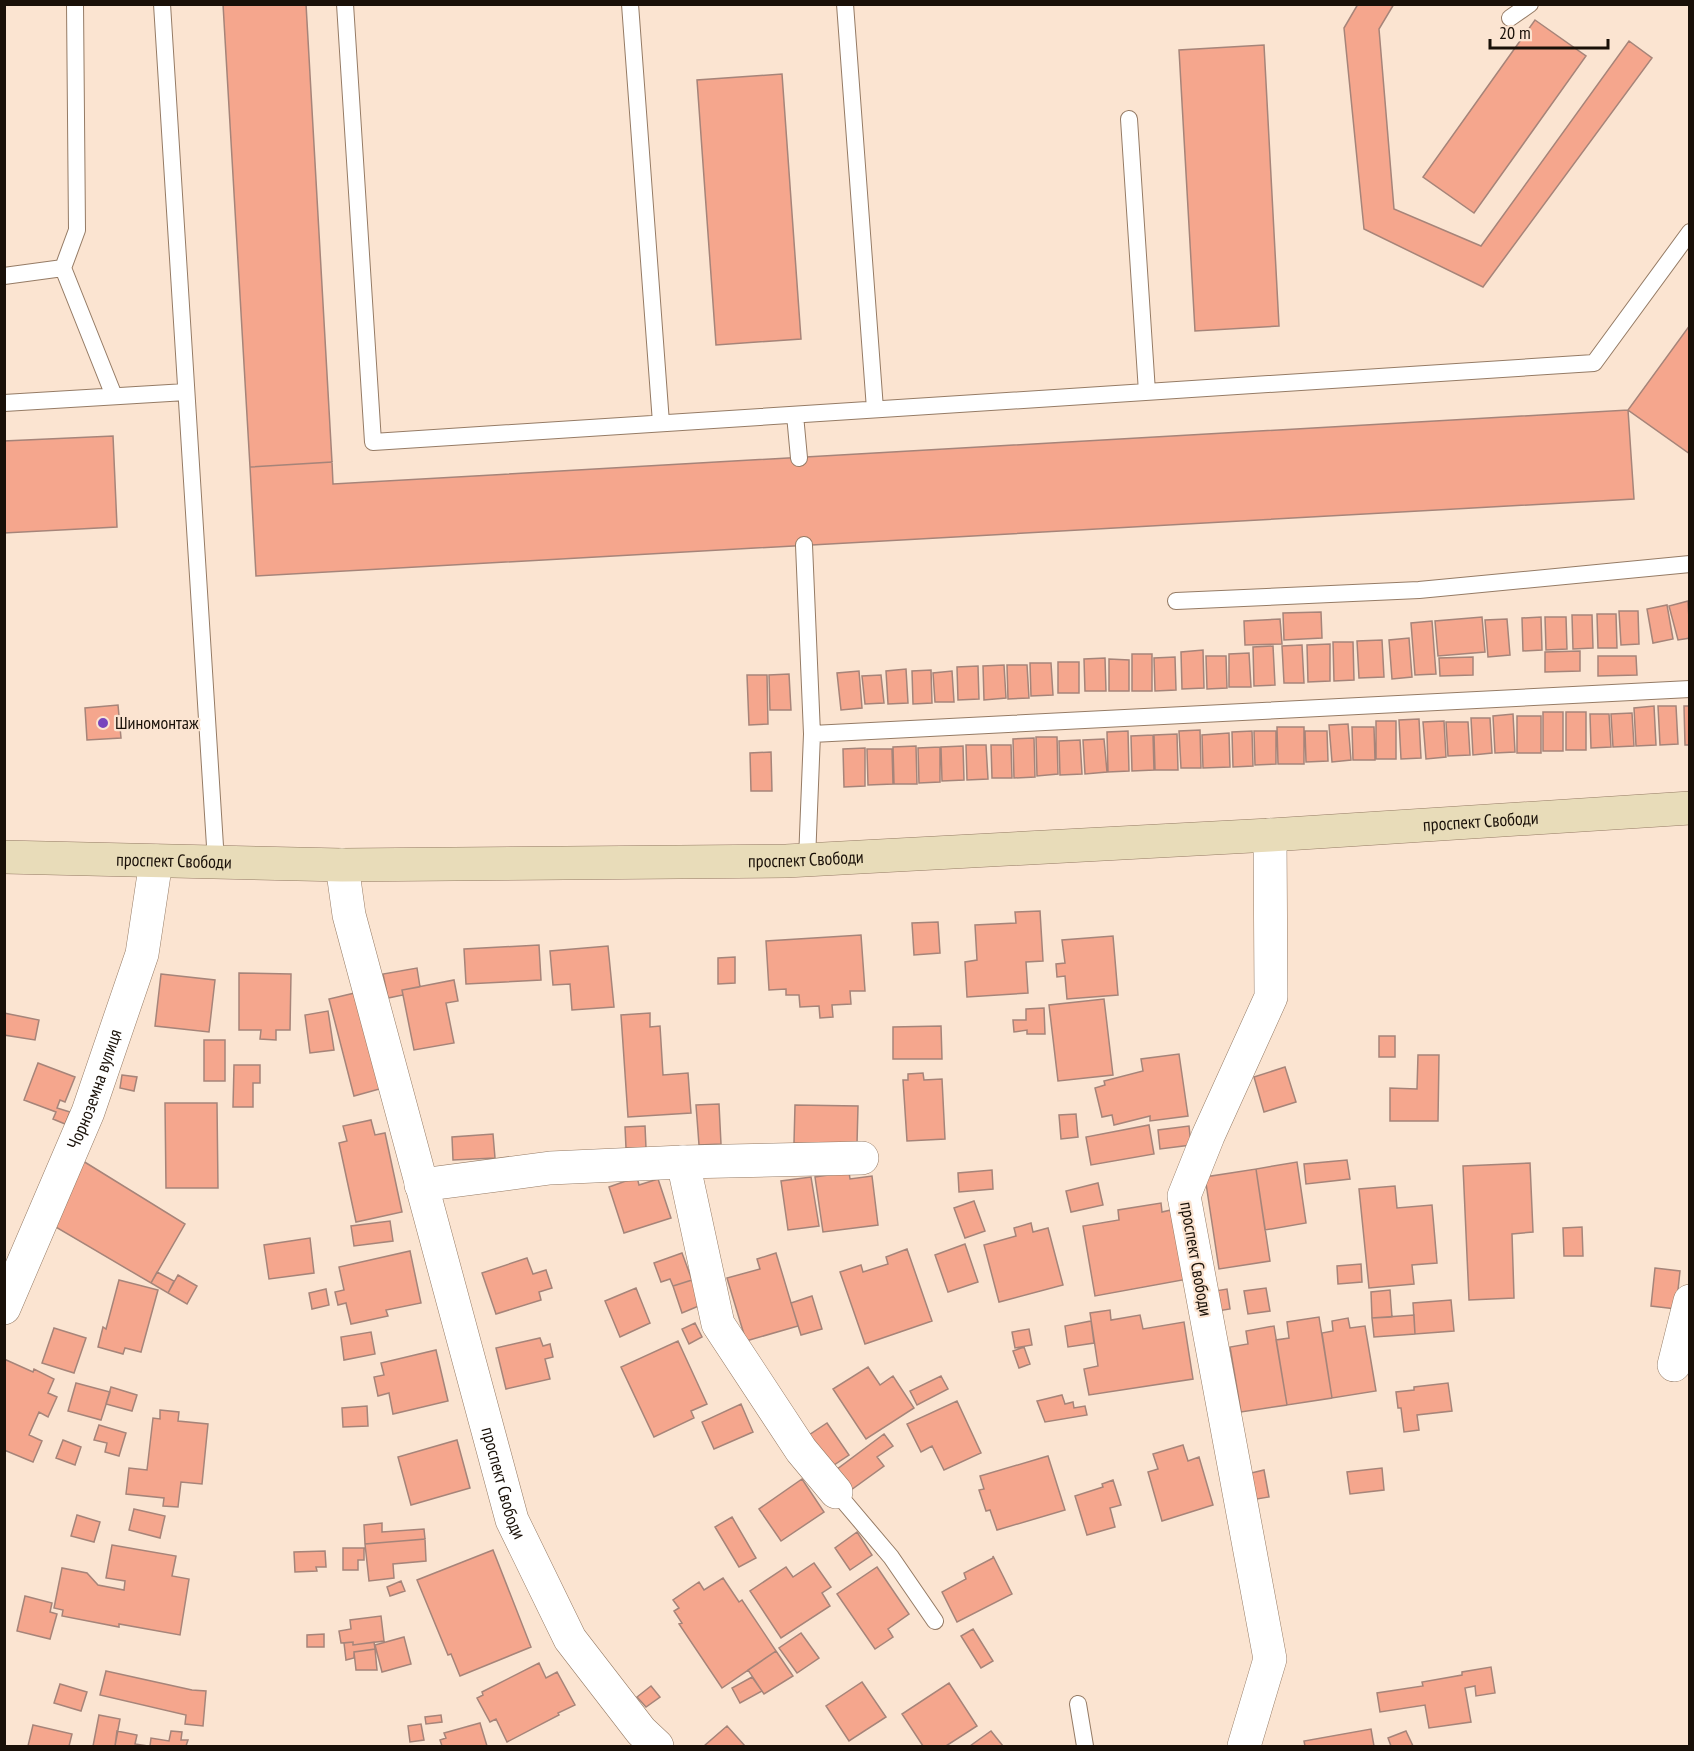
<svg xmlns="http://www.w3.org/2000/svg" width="1694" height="1751" viewBox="0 0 1694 1751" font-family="'PT Sans Narrow',sans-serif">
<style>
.building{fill:#f5a68d;stroke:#a68479;stroke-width:1.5}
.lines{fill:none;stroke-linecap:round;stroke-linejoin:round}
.service-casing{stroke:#957b65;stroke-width:18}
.minor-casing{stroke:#957b65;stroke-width:34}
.secondary-casing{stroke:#957b65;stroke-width:34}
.service{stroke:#fff;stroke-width:16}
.minor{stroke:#fff;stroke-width:33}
.secondary{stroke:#e8dcb9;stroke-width:33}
.poi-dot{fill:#7745bd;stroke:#fbe4d1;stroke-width:2}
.labels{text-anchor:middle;stroke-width:4.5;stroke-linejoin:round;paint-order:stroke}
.poi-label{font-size:18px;fill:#191008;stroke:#fbe4d1;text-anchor:start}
.street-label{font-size:18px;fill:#191008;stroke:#fbe4d1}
</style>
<rect width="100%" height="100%" fill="#fbe4d1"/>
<!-- building -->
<path class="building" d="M223,4h83l26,458 -82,5z
M1358,4h36l-15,25 15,180 87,37 148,-205 23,17 -169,229 -119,-58 -20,-201z
M1535,20l51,36 -112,157 -51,-36z
M1264,45l15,281 -84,5 -16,-281z
M782,74l19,265 -85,6 -19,-265z
M1690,325v129l-62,-44z
M1628,410l6,89 -1378,77 -6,-109 82,-5 1,22z
M113,436l4,91 -113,6v-92z
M1688,601l2,37 -12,2 -9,-34z
M1667,605l6,34 -20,4 -6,-34z
M1619,611h19l1,33 -18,1z
M1321,612l1,26 -38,2 -1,-27z
M1597,614h19l1,34h-19z
M1572,615h20l1,33 -20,1z
M1482,617l3,35 -47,4 -3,-35z
M1541,617l1,33 -19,1 -1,-33z
M1545,617h21l1,32 -21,1z
M1280,619l2,25 -37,1 -1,-24z
M1507,619l3,36 -22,2 -3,-37z
M1432,621l4,53 -21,1 -4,-52z
M1409,638l3,39 -20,2 -3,-39z
M1382,640l2,37 -25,1 -2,-37z
M1333,642h20l1,38 -20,1z
M1330,644v37l-22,1 -1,-37z
M1302,645l2,38h-20l-2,-37z
M1273,646l2,39 -21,1 -1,-39z
M1203,650l1,38 -22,1 -1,-37z
M1580,651v20l-35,1v-20z
M1249,653l2,34h-22v-33z
M1132,654h20v37h-20z
M1206,656h20l1,32 -20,1z
M1598,656h38l1,19 -39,1z
M1175,657l1,33 -21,1 -1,-33z
M1473,657v18l-33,1 -1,-18z
M1105,658l1,33h-21l-1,-32z
M1109,659l20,1v31h-20z
M1058,662h21v31h-21z
M1030,663h21l2,32 -22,1z
M1004,665l2,33 -22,2 -1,-34z
M1007,665h20l2,33 -21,1z
M978,666l1,33 -21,1 -1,-33z
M906,669l2,34 -20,1 -2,-33z
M931,670l1,33 -19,1 -1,-33z
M859,671l3,37 -21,2 -4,-37z
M952,671l2,31h-19l-2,-29z
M789,674l2,36h-21l-1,-35z
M747,675h20l1,49 -19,1z
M881,675l3,28 -19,1 -3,-28z
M118,705l3,33 -34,2 -2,-32z
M1654,706l2,39 -20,1 -2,-38z
M1658,706h18l2,38 -18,1z
M1684,706h6v39h-5z
M1543,712h20v39h-20z
M1566,712h20v38h-20z
M1632,713l2,33 -21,1 -2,-33z
M1513,714l2,38 -20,1 -2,-37z
M1590,714h19l2,33 -20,1z
M1517,716h24v37h-24z
M1471,718h19l2,35 -19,2z
M1419,719l2,39 -20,1 -2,-39z
M1376,721h20v38h-20z
M1444,721l2,36 -20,2 -3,-37z
M1446,722h22l2,33 -22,1z
M1348,724l3,36 -19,2 -3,-37z
M1277,727h27v37h-26z
M1352,727h22l1,33h-22z
M1200,730l1,38h-20l-2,-37z
M1128,731l1,40 -21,1 -1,-40z
M1252,731l1,35 -20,1 -1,-35z
M1254,731h22v33l-21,1z
M1305,731h22l1,30 -22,1z
M1229,733l1,34 -27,1 -1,-33z
M1177,734l1,36h-23l-1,-35z
M1153,735l1,35 -22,1 -1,-35z
M1036,737h21l1,37 -21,2z
M1034,738l1,39 -21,1 -1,-39z
M1104,739l3,33 -22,2 -2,-34z
M1080,740l2,34 -22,1 -1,-34z
M966,745h20l2,34 -21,1z
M991,745h20l1,33h-20z
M916,746l1,38h-23l-1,-37z
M963,746l1,34 -22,1 -1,-34z
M940,747v35l-21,1 -1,-35z
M865,748v38l-21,1 -1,-38z
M867,749h25l1,35 -25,1z
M771,752l1,39h-21l-1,-38z
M1040,911l3,50 -17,1 2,31 -61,4 -2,-35 12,-2 -2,-35 41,-2 -1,-11z
M938,922l2,31 -26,2 -2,-32z
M861,935l4,56h-15l1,13 -19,1 1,12 -13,1 -1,-12 -19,1 -1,-12h-13v-6l-17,1 -3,-49z
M1113,936l5,59 -51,4 -2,-23 -8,1 -1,-13 9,-1 -3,-23z
M539,945l2,35 -75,4 -2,-35z
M608,946l6,61 -42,3 -2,-26 -17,1 -3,-34z
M735,957v26l-17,1v-26z
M417,968l3,19 -18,3 1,5 -15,3 -5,-24z
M239,973l52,1 -1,56h-14v10l-16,-1 1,-9h-22z
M161,974l54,6 -6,52 -54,-6z
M454,980l4,21 -12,2 8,40 -40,7 -12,-60z
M359,992l24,96 -29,8 -25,-97z
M1104,999l9,76 -55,6 -9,-76z
M1044,1008l1,26h-18v-4l-13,2 -1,-12h13v-11z
M328,1011l6,39 -24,3 -5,-38z
M4,1013l35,7 -4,20 -31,-5z
M650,1013v14l10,-1 3,49 25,-2 3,40 -63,4 -7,-102z
M941,1026l1,33h-49v-32z
M1379,1036h16v21h-16z
M204,1040h21v41h-21z
M1179,1054l9,62 -38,5v-5l-36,9 -2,-10 -10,2 -7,-29 10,-3 -1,-4 39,-10 -2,-12z
M1418,1055h21l-1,66h-48v-33l27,1z
M38,1063l37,14 -10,25 -5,-2 -3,8 13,4 -5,12 -12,-5 3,-7 -32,-12z
M234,1065h26v18h-7v24h-20z
M1285,1067l11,35 -32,10 -10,-35z
M923,1073l1,7 18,-1 3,60 -38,2 -4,-61h5v-6z
M122,1075l15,2 -3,14 -14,-3z
M165,1103h52l1,85h-52z
M719,1104l2,40 -22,1 -3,-40z
M795,1105l63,1 -1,38 -63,-1z
M1076,1114l2,23 -17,2 -2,-24z
M371,1120l4,15 10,-2 17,79 -46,10 -17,-79 8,-2 -4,-15z
M1149,1125l5,29 -63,11 -5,-28z
M645,1126l1,22h-20l-1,-21z
M1189,1126l2,19 -31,4 -2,-19z
M493,1134l2,24 -42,2 -1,-23z
M1347,1160l3,19 -44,5 -2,-20z
M83,1161l102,63 -34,59 -97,-57z
M1297,1162l9,61 -41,7 -9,-61z
M1530,1163l3,69 -21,2 2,64 -45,2 -6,-134z
M1256,1169l14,92 -51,8 -14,-92z
M992,1170l1,19 -34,3 -1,-19z
M849,1172l1,7 22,-3 6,49 -55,7 -8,-55z
M637,1177l2,8 19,-6 13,39 -47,15 -15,-46z
M811,1177l8,49 -31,4 -7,-49z
M1098,1183l5,22 -32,7 -5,-21z
M1395,1186l2,22 35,-3 5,58 -25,2 2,19 -45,4 -10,-99z
M974,1201l11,30 -20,7 -11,-30z
M1161,1203l1,9 13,-3 13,70 -93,17 -12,-70 36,-6 -1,-10z
M390,1221l3,20 -39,5 -3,-20z
M1031,1223l2,9 15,-4 15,57 -64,17 -15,-57 32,-9 -2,-8z
M1582,1227l1,29h-19l-1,-28z
M310,1238l4,35 -45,6 -5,-34z
M965,1244l13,38 -30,10 -13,-37z
M907,1249l25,72 -67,23 -25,-72 21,-7 2,7 25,-8 -2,-7z
M410,1251l11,52 -35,7 2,6 -37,8 -5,-21 -8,2 -3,-13 9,-2 -5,-23z
M682,1253l10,27 -19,6 -3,-7 -9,3 -7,-19z
M776,1253l22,73 -52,15 -19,-63 33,-9 -3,-10z
M527,1258l6,16 13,-4 6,18 -13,4 2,8 -45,14 -14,-41z
M1361,1264l1,18 -24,2 -1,-18z
M1655,1268l25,3 -4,38 -25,-3z
M157,1272l17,9 -6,12 -17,-10z
M178,1275l19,11 -10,18 -19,-11z
M119,1280l39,10 -17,62 -16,-4 -2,6 -25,-7 5,-20 3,2z
M692,1280l9,25 -19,8 -9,-27z
M636,1288l14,35 -30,14 -15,-36z
M1266,1288l4,23 -22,3 -4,-23z
M326,1289l3,16 -17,4 -3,-16z
M1227,1289l3,20 -12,2 -3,-20z
M1390,1290l2,27 -20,1 -1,-26z
M812,1296l10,33 -21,6 -10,-32z
M1451,1300l3,31 -39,3 -2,-31z
M1110,1310l1,10 29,-5 3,14 41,-7 9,57 -104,16 -5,-26 14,-3 -8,-53z
M1414,1315l1,19 -41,3 -2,-19z
M1319,1317l13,81 -45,7 -11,-65 13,-2 -2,-16z
M1348,1318l2,10 15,-2 11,65 -44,7 -10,-65 11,-2 -1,-10z
M1091,1321l3,22 -26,4 -3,-21z
M695,1323l7,14 -13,7 -7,-15z
M1274,1326l13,79 -46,7 -11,-65 18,-3 -2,-13z
M54,1328l32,10 -12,35 -32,-10z
M1029,1329l3,16 -17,3 -3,-16z
M371,1332l4,22 -31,6 -3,-23z
M540,1338l3,8 7,-2 3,13 -8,2 5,20 -44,10 -10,-41z
M678,1341l29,63 -16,7 3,7 -40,19 -33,-70z
M1024,1347l6,17 -11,4 -6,-17z
M436,1350l12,51 -55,13 -4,-21 -11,3 -4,-19 10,-2 -3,-12z
M4,1359l29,13 1,-3 20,10 -6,14 9,4 -9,20 -9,-5 -10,23 13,6 -9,21 -29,-12z
M868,1367l12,18 13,-9 21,32 -48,31 -33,-50z
M941,1376l7,13 -31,16 -7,-14z
M76,1383l34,9 -9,28 -33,-9z
M1448,1383l4,28 -35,4 2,15 -15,2 -3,-24h-3l-2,-16 18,-2v-3z
M111,1387l26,8 -5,16 -26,-7z
M1062,1395l3,9 8,-2 1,6 11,-2 2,9 -42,7 -8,-21z
M957,1401l24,52 -37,17 -12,-24 -11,6 -14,-28z
M741,1404l12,28 -39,17 -12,-27z
M367,1406l1,20 -25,1 -1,-19z
M160,1410l19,2 -1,9 30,3 -6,60 -21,-2 -3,25 -15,-1 1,-8 -38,-4 3,-26 18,2 6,-52 7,1z
M827,1423l22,32 -21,14 -22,-32z
M99,1425l27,8 -7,23 -14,-4 2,-9 -13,-3z
M884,1434l9,12 -16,11 7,9 -33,24 -15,-20z
M63,1440l18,7 -6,18 -19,-7z
M457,1440l13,48 -59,17 -13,-48z
M1183,1445l5,16 11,-4 14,48 -51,16 -14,-49 10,-3 -5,-15z
M1048,1456l17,54 -68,20 -7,-20 -4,1 -7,-21 5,-1 -4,-13z
M1382,1468l2,22 -34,4 -3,-22z
M1264,1470l5,27 -18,3 -4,-26z
M802,1479l22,33 -43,29 -22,-32z
M1113,1480l8,25 -11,3 5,19 -28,8 -12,-39 28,-9 -1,-3z
M134,1509l31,7 -5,22 -31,-8z
M77,1515l23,7 -6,20 -23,-6z
M732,1517l24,41 -17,9 -24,-40z
M382,1523v9l42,-3 1,10 -60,5 -1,-19z
M857,1532l15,23 -22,15 -15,-22z
M425,1539l1,22 -33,3 1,14 -25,3 -4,-37z
M112,1545l64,11 -4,20 17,3 -9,56 -61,-11v3l-57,-11 1,-6 -9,-2 8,-40 25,5 11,12 26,5 1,-9 -19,-3z
M343,1548h21v12h-6v10h-15z
M493,1550l38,97 -71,29 -9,-22 -3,1 -31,-75z
M325,1551l1,16h-10l1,4 -22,1 -1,-20z
M993,1556l19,38 -55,28 -15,-30 24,-13 -2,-6 29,-15z
M814,1563l17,24 -9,6 8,13 -49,32 -31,-47 36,-24 7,10z
M877,1567l32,47 -21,15 5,8 -18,12 -38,-55z
M723,1578l16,24 3,-2 34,51 -54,37 -43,-64 3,-1 -8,-12 5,-3 -6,-8 26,-18 5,8z
M401,1581l4,10 -15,5 -3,-9z
M25,1596l27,7 -2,9 7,2 -7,25 -33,-8z
M381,1616l3,25 -31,4v-3l-12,1 -2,-12 12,-2 -1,-9z
M973,1629l20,32 -12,7 -20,-32z
M801,1633l18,25 -22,15 -18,-25z
M324,1634v13h-17v-12z
M404,1637l7,27 -29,8 -7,-27z
M353,1642v3l21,-3 1,7 -21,3v6l-8,2 -2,-17z
M375,1649l2,21h-21l-2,-18z
M776,1651l17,25 -29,18 -16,-24z
M539,1663l7,15 11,-6 18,33 -17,8 1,2 -52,27 -11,-23 -6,3 -13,-24 6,-3 -1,-3z
M1491,1667l4,26 -19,3 -1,-10 -10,2 6,34 -42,6 -4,-23 -45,7 -3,-19 46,-7 -1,-4 40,-7v-3z
M106,1671l86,19 14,1 -3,35 -18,-2 1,-9 -86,-20z
M752,1677l10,14 -22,12 -8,-15z
M862,1682l24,35 -37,24 -23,-35z
M949,1683l28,43 -31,20h-23l-21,-32z
M60,1684l27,8 -6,19 -27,-8z
M651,1686l9,11 -14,10 -9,-10z
M99,1715l21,4 -5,27h-22z
M441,1715l1,7 -16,2 -1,-7z
M480,1723l7,23h-45l-2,-6 6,-2 -2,-5z
M421,1724l3,16 -14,2 -2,-16z
M33,1725l39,9 -3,12h-41z
M727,1726l18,20h-41z
M1371,1729l3,17h-69l-1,-5z
M117,1731l20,4 -2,9 13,2h-33z
M171,1731l11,1 -1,8h7l-2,6h-36l1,-8 18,3z
M991,1731l12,15h-33z
M1406,1731l7,15h-22l-3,-8z"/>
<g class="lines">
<defs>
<path id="service" d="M162,4l54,858
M345,4l28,438 1221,-79 96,-131
M630,4l31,419
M845,4l30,405
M1510,18l20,-14
M1129,119l18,273
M63,268l51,128
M4,276l59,-8 14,-38 -2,-226
M4,403l182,-11
M795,415l4,43
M804,545l8,189 -5,126
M1176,601l243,-11 271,-26
M812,734l878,-45
M836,1492l55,65 44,64
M1078,1704l7,42"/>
<g id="minor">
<path id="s1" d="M342,865l7,50 163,605 58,119 71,92 16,15"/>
<path d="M683,1162l35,162 83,126 35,42"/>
<path d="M421,1185l129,-17 133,-6 179,-4"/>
<path id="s2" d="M4,1308l84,-196 54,-158 14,-93"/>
<path d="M1674,1365l16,-64"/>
<path d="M1244,1746l26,-87 -86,-463 24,-60 63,-139 -1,-162"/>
</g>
<g id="secondary">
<path id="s3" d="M4,857l338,8 444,-4 484,-26 420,-27"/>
</g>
</defs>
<!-- service casing -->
<use href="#service" class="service-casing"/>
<!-- minor casing -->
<use href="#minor" class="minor-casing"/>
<!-- secondary casing -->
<use href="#secondary" class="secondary-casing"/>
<!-- service -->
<use href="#service" class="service"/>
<!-- minor -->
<use href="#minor" class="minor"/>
<!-- secondary -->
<use href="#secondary" class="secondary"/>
</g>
<!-- markers -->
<circle class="poi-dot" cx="103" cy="723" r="6"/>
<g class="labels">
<!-- poi labels -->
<g class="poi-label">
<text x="115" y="729">Шиномонтаж</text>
</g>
<!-- street labels -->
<g class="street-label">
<text dy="6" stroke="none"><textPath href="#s3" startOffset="1478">проспект Свободи</textPath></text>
<text dy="6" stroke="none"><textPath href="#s3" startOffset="802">проспект Свободи</textPath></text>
<text dy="6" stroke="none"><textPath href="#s3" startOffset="170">проспект Свободи</textPath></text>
<text dy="6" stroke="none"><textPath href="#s2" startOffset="237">Чорноземна вулиця</textPath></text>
<text transform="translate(1196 1259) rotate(80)" y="6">проспект Свободи</text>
<text dy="6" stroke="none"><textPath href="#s1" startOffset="639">проспект Свободи</textPath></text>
</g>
</g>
<!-- border -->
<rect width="1694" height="1751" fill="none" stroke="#191008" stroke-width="12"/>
<!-- scale -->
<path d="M1490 39v9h118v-9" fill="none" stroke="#191008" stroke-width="3"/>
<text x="1499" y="39" font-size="18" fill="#191008" stroke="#fbe4d1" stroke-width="4.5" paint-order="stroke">20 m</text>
</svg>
